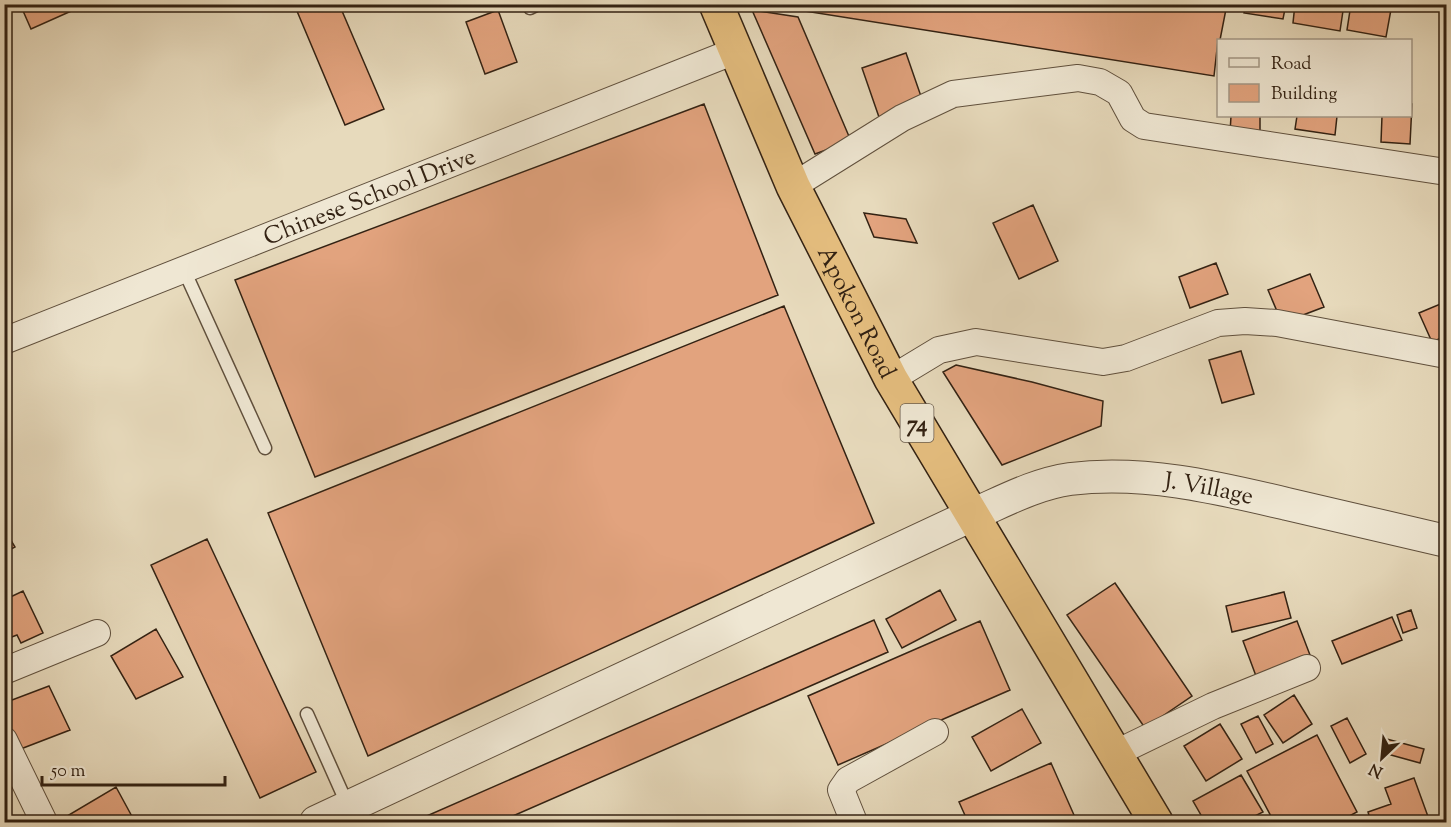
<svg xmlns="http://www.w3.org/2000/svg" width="1451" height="827" viewBox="0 0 1451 827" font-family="'Sorts Mill Goudy',serif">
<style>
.building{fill:#e2a37e;stroke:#332213;stroke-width:1.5}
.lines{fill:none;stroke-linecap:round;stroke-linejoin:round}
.service-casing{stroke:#60503d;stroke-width:15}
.minor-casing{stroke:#60503d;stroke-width:28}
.tertiary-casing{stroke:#60503d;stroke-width:34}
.trunk-casing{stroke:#332213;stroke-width:36}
.service{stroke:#efe7d3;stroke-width:12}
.minor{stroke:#efe7d3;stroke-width:26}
.tertiary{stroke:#efe7d3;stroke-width:32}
.trunk{stroke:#e4bd7e;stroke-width:33}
.labels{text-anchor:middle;stroke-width:4.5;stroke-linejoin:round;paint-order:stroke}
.shield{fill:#efe7d3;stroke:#6b5d4d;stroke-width:1.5}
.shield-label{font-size:22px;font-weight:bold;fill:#332213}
.street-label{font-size:24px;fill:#332213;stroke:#efe7d3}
</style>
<rect width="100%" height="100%" fill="#e7dabc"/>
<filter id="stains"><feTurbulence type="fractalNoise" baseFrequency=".00333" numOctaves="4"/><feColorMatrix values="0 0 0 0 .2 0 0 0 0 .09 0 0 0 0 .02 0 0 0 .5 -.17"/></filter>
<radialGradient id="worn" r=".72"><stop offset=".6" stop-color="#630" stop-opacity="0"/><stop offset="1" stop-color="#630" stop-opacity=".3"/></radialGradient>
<!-- building -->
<path class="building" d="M20,4h67l-56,25z
M294,4h45l45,105 -39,16z
M761,4h466l-7,36h-2l-4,36z
M1246,4h40l-3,15 -39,-6z
M1295,4h49l-4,27 -47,-8z
M1351,4h41l-6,33 -39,-7z
M498,10l19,52 -32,12 -19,-52z
M752,10l46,7 53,124 -36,13z
M906,53l18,52 -44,15 -18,-52z
M704,104l74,191 -463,182 -80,-197z
M1410,104h2l-2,40 -29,-2 1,-26h28z
M1231,116h29v24l-30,-7z
M1297,116h40l-2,19 -40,-6z
M1033,205l25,56 -39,18 -26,-56z
M864,213l42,6 11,24 -43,-6z
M1216,263l12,31 -38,14 -11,-31z
M1310,274l14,33 -42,16 -14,-33z
M1445,302l1,34 -14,6 -13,-29z
M784,306l90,217 -506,233 -100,-243z
M1241,351l13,43 -32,9 -13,-43z
M956,365l76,17 71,19 -2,25 -99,39 -59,-93z
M1446,410v42l-6,-41z
M4,529l11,18 -11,6z
M207,539l109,233 -56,26 -109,-233z
M1115,583l77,113 -47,32 -78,-113z
M940,590l16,30 -54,28 -16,-29z
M23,591l20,42 -22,10 -4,-8 -13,5v-40z
M1284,592l7,26 -59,14 -6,-26z
M1411,610l6,18 -14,5 -6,-18z
M1392,617l10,23 -60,24 -10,-23z
M874,620l14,32 -389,170h-86z
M980,621l30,69 -172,75 -30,-69z
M1297,621l13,34 -54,21 -13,-35z
M156,629l27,48 -47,22 -25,-43z
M49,686l21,44 -52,20 -14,-27v-20z
M1294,695l18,29 -29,19 -19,-28z
M1022,709l19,34 -50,28 -19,-34z
M1258,716l15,28 -17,9 -15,-29z
M1347,718l19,36 -16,9 -19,-37z
M1220,724l22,35 -36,22 -22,-35z
M1317,735l40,77 -19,10h-64l-27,-51z
M1383,738l41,11 -4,14 -40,-11z
M1051,763l23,52 -17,7h-89l-9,-20z
M1241,775l22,37 -20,10h-38l-12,-21z
M1414,778l16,44h-59l-3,-10 23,-8 -6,-16z
M116,787l19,35h-78z
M699,816l3,6h-15z"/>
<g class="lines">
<defs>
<path id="service" d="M530,8l8,-4
M184,270l81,178
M307,714l41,92"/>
<g id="minor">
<path d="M793,186l109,-68 51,-24 125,-16 22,4 19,11 14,26 11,7 302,46"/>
<path id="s1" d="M4,341l731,-290"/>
<path d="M891,379l48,-29 37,-8 127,20 23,-4 92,-35 27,-2 32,2 169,32"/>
<path d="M4,671l93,-38"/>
<path d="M4,740l40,82"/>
<path d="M1114,754l99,-48 94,-38"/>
<path d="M854,822l-13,-32 7,-10 87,-48"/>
</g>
<g id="tertiary">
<path id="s2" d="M316,822l656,-307c32,-14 63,-31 98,-36 74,-9 145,8 217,25 53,12 106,25 159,37"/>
</g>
<g id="trunk">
<path id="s3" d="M716,4l77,182 98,193 265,443"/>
</g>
</defs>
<!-- service casing -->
<use href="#service" class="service-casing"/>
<!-- minor casing -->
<use href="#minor" class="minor-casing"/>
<!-- tertiary casing -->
<use href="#tertiary" class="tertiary-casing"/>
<!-- trunk casing -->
<use href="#trunk" class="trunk-casing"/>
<!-- service -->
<use href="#service" class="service"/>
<!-- minor -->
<use href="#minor" class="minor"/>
<!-- tertiary -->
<use href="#tertiary" class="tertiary"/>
<!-- trunk -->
<use href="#trunk" class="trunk"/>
</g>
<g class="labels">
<!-- shield labels -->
<rect class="shield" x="900.5" y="404" width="33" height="38" rx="4.5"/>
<g class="shield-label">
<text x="917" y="431">74</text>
</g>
<!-- street labels -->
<g class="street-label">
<text dy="8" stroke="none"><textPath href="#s1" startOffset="393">Chinese School Drive</textPath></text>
<text dy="8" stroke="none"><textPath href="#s3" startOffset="339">Apokon Road</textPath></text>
<text dy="8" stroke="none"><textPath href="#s2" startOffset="969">J. Village</textPath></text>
</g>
</g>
<!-- margin -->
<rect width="1451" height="827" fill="none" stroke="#e7dabc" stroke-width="24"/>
<rect x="6" y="6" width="1439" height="815" fill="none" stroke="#332213" stroke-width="3"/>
<rect x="12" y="12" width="1427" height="803" fill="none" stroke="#332213" stroke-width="1.5"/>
<!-- legend -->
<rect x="1217" y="39" width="195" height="78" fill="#efe7d3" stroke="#a49886" stroke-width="1.5"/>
<rect x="1229" y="58" width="30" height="9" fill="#efe7d3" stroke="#a49886" stroke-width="1.5"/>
<text x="1271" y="69" font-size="18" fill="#332213">Road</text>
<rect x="1229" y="84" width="30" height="18" fill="#e2a37e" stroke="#a49886" stroke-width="1.5"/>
<text x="1271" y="99" font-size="18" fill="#332213">Building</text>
<!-- north arrow -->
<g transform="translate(1382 758) rotate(206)" stroke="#efe7d3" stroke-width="4.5" paint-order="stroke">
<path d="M0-4.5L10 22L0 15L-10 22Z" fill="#332213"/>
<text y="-9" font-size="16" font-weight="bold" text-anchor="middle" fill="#332213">N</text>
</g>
<!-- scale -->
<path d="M42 776v9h183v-9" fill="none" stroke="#332213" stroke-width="3"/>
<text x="51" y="776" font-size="18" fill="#332213" stroke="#efe7d3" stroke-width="4.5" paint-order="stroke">50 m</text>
<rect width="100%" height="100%" filter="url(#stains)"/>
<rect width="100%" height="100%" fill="url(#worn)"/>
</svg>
